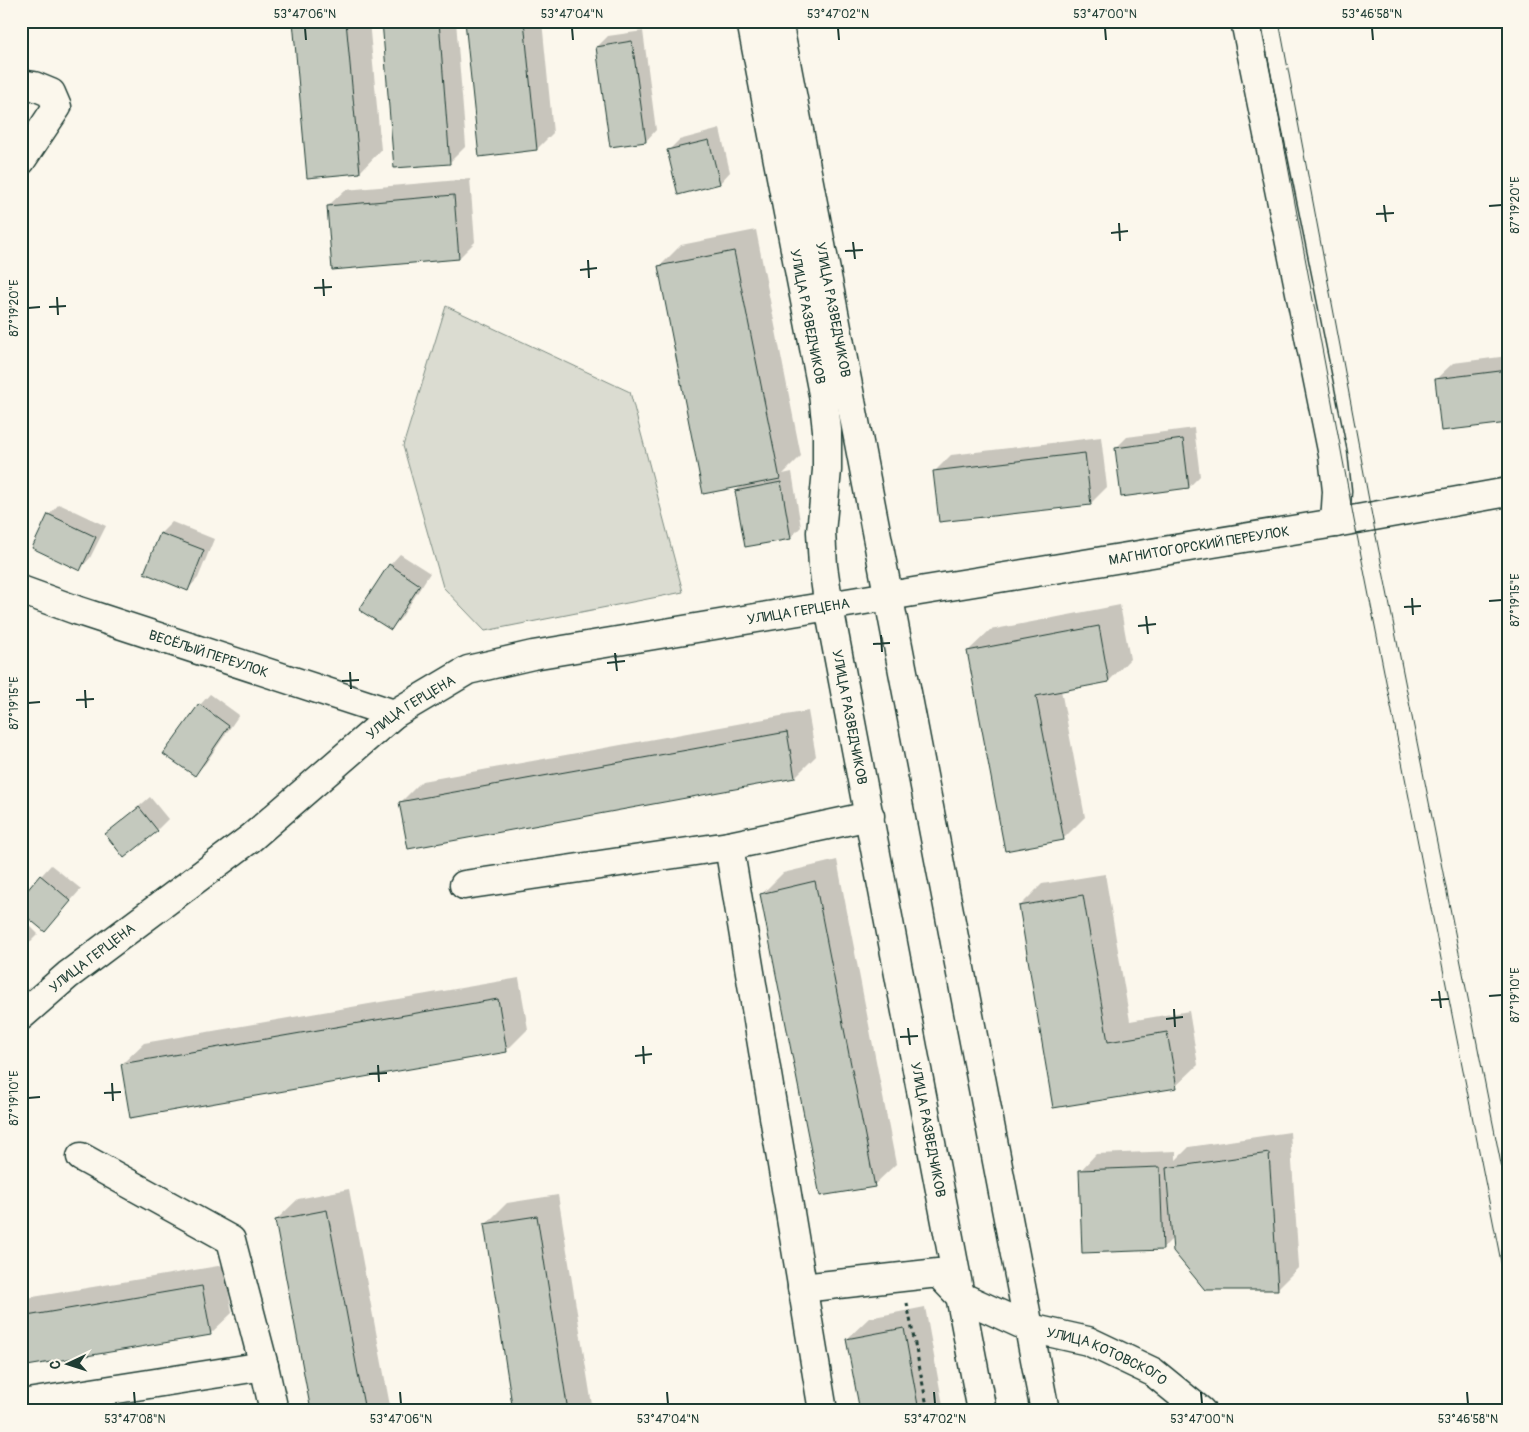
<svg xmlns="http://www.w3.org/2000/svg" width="1529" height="1432" viewBox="0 0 1529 1432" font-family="Pangolin,sans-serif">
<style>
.green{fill:#dbdcd1;stroke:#7d8c82}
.shadow{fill:#0003}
.building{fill:#c4c9be;stroke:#1f3d34}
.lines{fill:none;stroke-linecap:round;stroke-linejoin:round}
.minor-casing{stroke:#1f3d34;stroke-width:31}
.major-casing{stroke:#1f3d34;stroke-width:31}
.path{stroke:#1f3d34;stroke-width:3;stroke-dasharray:4 4;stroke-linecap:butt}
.minor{stroke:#fbf7ec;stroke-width:28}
.major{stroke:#fbf7ec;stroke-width:28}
.tram{stroke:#1f3d34;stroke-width:1}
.ticks{fill:none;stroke:#1f3d34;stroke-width:2}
.labels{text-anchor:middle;stroke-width:4.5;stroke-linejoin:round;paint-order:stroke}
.street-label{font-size:14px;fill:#1f3d34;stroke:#fbf7ec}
.neatline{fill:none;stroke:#1f3d34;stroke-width:2}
.ticks-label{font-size:12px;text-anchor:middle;fill:#1f3d34}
</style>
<rect width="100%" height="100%" fill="#fbf7ec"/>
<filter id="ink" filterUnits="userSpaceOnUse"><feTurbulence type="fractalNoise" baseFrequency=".02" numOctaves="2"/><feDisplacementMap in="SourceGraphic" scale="10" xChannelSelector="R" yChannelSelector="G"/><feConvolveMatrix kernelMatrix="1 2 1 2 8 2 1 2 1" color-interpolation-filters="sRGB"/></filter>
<g filter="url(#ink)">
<!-- green -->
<path class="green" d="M446,306l184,86 53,200 -198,39 -42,-44 -40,-141z"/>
<!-- shadow -->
<path class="shadow" d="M294,21h75l12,129 -21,22z
M383,21h73l10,125 -16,16z
M466,21h76l11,112 -16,16z
M643,31l13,99 -10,11 -49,-94 11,-11z
M720,129l10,43 -10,11 -52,-32 11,-11z
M470,179l5,63 -16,16 -131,-52 17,-16z
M756,230l45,226 -18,18 9,-2 9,55 -11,11 -54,-47 6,-6 -83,-218 22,-22z
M1508,356v66l-72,-43 17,-16z
M1194,428l6,48 -11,11 -73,-39 11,-11z
M1101,437l6,50 -17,17 -155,-33 16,-16z
M59,504l47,22 -16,32 -10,11 -31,-54z
M172,522l42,17 -16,39 -10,11 -42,-16 15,-40z
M400,554l30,19 -29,45 -10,11 -1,-64z
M1120,605l10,54 -21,22 -48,9 24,127 -22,22 -95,-188 22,-21z
M210,694l29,21 -34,49 -11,10 6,-69z
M808,711l8,45 -21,21 -395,26 22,-22z
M150,797l18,22 -11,11 -50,4z
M837,860l59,304 -22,21 -112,-291 21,-21z
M51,865l30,24 -36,41 -4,-54z
M1105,874l25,147 59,-10 9,54 -22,21 -122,21 -34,-201 22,-22z
M21,917l17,17 -17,17z
M519,978l9,51 -22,22 -384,13 22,-21z
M1290,1132l9,135 -21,21 -105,-50 -11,11 -82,-78 16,-17 80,-3v9l13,-13z
M349,1189l42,222h-78l-37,-191 22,-21z
M558,1195l34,210 -6,6h-72l-29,-186 22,-22z
M224,1265l8,48 -22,21 -189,32v-67z
M925,1307l19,104h-83l-14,-72 22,-21z
M1355,1404l1,7h-46l1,-1z"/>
<!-- building -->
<path class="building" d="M293,21h53l14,152 -53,5z
M382,21h57l11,143 -56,4z
M465,21h59l13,129 -58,7z
M632,41l14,101 -36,5 -14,-100z
M709,140l11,44 -42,11 -11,-45z
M454,195l5,64 -127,11 -5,-64z
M734,251l46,228 -77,15 -45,-228z
M1508,370v53l-67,8 -6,-52z
M1183,439l6,49 -68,9 -6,-49z
M1085,453l6,52 -152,17 -6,-51z
M781,482l10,57 -46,8 -10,-56z
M48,514l48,23 -16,34 -48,-23z
M160,533l44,17 -16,41 -44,-18z
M389,564l31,21 -29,45 -32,-20z
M1099,626l10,56 -73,14 28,144 -59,11 -38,-200z
M199,704l30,22 -34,50 -32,-22z
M787,732l8,46 -387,71 -9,-47z
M139,807l19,24 -34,27 -19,-24z
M40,875l31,26 -26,31 -24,-20v-14z
M815,881l60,306 -55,9 -60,-302z
M1083,895l25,147 59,-10 10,56 -124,20 -34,-202z
M21,939l7,7 -7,7z
M498,999l9,53 -377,66 -9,-54z
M1269,1153l9,137h-73l-32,-39 -7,-83z
M1160,1167l3,83 -81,3 -3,-83z
M327,1210l38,201h-54l-36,-191z
M537,1216l31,195h-55l-29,-187z
M202,1286l9,49 -190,32v-50z
M904,1328l15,83h-59l-14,-72z"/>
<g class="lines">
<defs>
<g id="minor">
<path d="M1245,21l88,434 4,36 -2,32"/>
<path d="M21,84l13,2 17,7 6,14 -36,54"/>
<path id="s1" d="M21,590l55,20 318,104"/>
<path id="s2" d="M889,596l446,-73 173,-31"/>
<path d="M464,885l265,-39"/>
<path d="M81,1157l150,83 33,126 10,45"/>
<path id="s3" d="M802,1288l136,-15 22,23 70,32 58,13 65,31 48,39"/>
<path d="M21,1404l243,-38"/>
<path d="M823,1411l-94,-565 141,-30"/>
</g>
<g id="major">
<path id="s4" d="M751,21l72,373 4,36v40l-6,62 2,34 6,41 153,804"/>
<path id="s5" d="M778,21l267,1390"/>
<path id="s6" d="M21,1016l47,-41 183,-137 143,-124 74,-44 65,-15 356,-59"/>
</g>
</defs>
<!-- minor casing -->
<use href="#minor" class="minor-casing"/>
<!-- major casing -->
<use href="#major" class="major-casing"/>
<!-- path -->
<path class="path" d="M907,1303l21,108"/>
<!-- minor -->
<use href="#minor" class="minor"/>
<!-- major -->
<use href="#major" class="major"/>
<!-- tram -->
<path class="tram" d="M1261,21l93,499 154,777
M1279,21l93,495 136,683"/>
</g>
</g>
<!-- ticks -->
<path class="ticks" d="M305,28l1,12M572,28l1,12M838,28l1,12M1105,28l1,12M1372,28l1,12M1384,205l2,17M1489,206l13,-1M1376,214l18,-1M1119,223l1,18M1111,233l17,-2M853,242l2,17M845,251l18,-1M588,260l1,18M580,270l17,-2M323,279l1,17M314,288l18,-1M57,297l1,18M49,307l17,-1M28,308l12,-1M1412,598l1,17M1489,601l13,-1M1404,607l17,-1M1146,616l2,18M1138,626l18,-2M881,635l1,17M873,644l17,-1M615,653l2,18M607,663l18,-2M350,672l1,17M342,681l17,-1M85,690l1,18M76,700l18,-1M28,703l12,-1M1439,991l2,17M1489,996l13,-1M1431,1000l18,-1M1174,1009l1,18M1166,1019l17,-2M908,1028l2,17M900,1037l18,-1M643,1046l1,18M635,1056l17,-2M378,1065l1,17M369,1074l18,-1M112,1083l1,18M104,1093l17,-1M28,1098l12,-1M134,1392l1,12M400,1392l1,12M667,1392l1,12M934,1392l1,12M1201,1392l1,12M1467,1392l1,12"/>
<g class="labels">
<!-- street labels -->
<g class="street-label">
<text dy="5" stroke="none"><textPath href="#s5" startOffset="294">УЛИЦА РАЗВЕДЧИКОВ</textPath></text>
<text dy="5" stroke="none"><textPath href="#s4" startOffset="301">УЛИЦА РАЗВЕДЧИКОВ</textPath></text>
<text dy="5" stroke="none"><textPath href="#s2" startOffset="314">МАГНИТОГОРСКИЙ ПЕРЕУЛОК</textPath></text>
<text dy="5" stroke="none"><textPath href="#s6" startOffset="902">УЛИЦА ГЕРЦЕНА</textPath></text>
<text dy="5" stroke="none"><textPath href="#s1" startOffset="198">ВЕСЁЛЫЙ ПЕРЕУЛОК</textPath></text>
<text dy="5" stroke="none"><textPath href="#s6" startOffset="498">УЛИЦА ГЕРЦЕНА</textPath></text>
<text dy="5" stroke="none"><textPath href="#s4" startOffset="706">УЛИЦА РАЗВЕДЧИКОВ</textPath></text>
<text dy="5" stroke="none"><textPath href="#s6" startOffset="92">УЛИЦА ГЕРЦЕНА</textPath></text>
<text dy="5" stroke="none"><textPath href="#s4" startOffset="1126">УЛИЦА РАЗВЕДЧИКОВ</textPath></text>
<text dy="5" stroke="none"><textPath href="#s3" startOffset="328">УЛИЦА КОТОВСКОГО</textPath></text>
</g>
</g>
<!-- margin -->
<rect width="1529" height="1432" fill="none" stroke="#fbf7ec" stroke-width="55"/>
<!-- north arrow -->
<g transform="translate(68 1364) rotate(266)" stroke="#fbf7ec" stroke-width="4" paint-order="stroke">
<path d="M0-4L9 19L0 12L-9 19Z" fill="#1f3d34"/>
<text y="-8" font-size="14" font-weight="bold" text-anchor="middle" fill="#1f3d34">С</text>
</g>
<rect x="28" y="28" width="1474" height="1376" class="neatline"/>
<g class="ticks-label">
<text x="305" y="18">53°47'06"N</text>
<text x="572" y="18">53°47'04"N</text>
<text x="838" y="18">53°47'02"N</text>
<text x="1105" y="18">53°47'00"N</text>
<text x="1372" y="18">53°46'58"N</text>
<text transform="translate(1515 205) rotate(-90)" y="4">87°19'20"E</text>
<text transform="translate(14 308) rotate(-90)" y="4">87°19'20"E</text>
<text transform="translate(1515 600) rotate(-90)" y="4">87°19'15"E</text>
<text transform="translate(14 703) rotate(-90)" y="4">87°19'15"E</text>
<text transform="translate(1515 995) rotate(-90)" y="4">87°19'10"E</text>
<text transform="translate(14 1098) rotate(-90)" y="4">87°19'10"E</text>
<text x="135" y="1423">53°47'08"N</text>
<text x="401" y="1423">53°47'06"N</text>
<text x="668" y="1423">53°47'04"N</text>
<text x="935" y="1423">53°47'02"N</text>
<text x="1202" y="1423">53°47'00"N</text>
<text x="1468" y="1423">53°46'58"N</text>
</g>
</svg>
